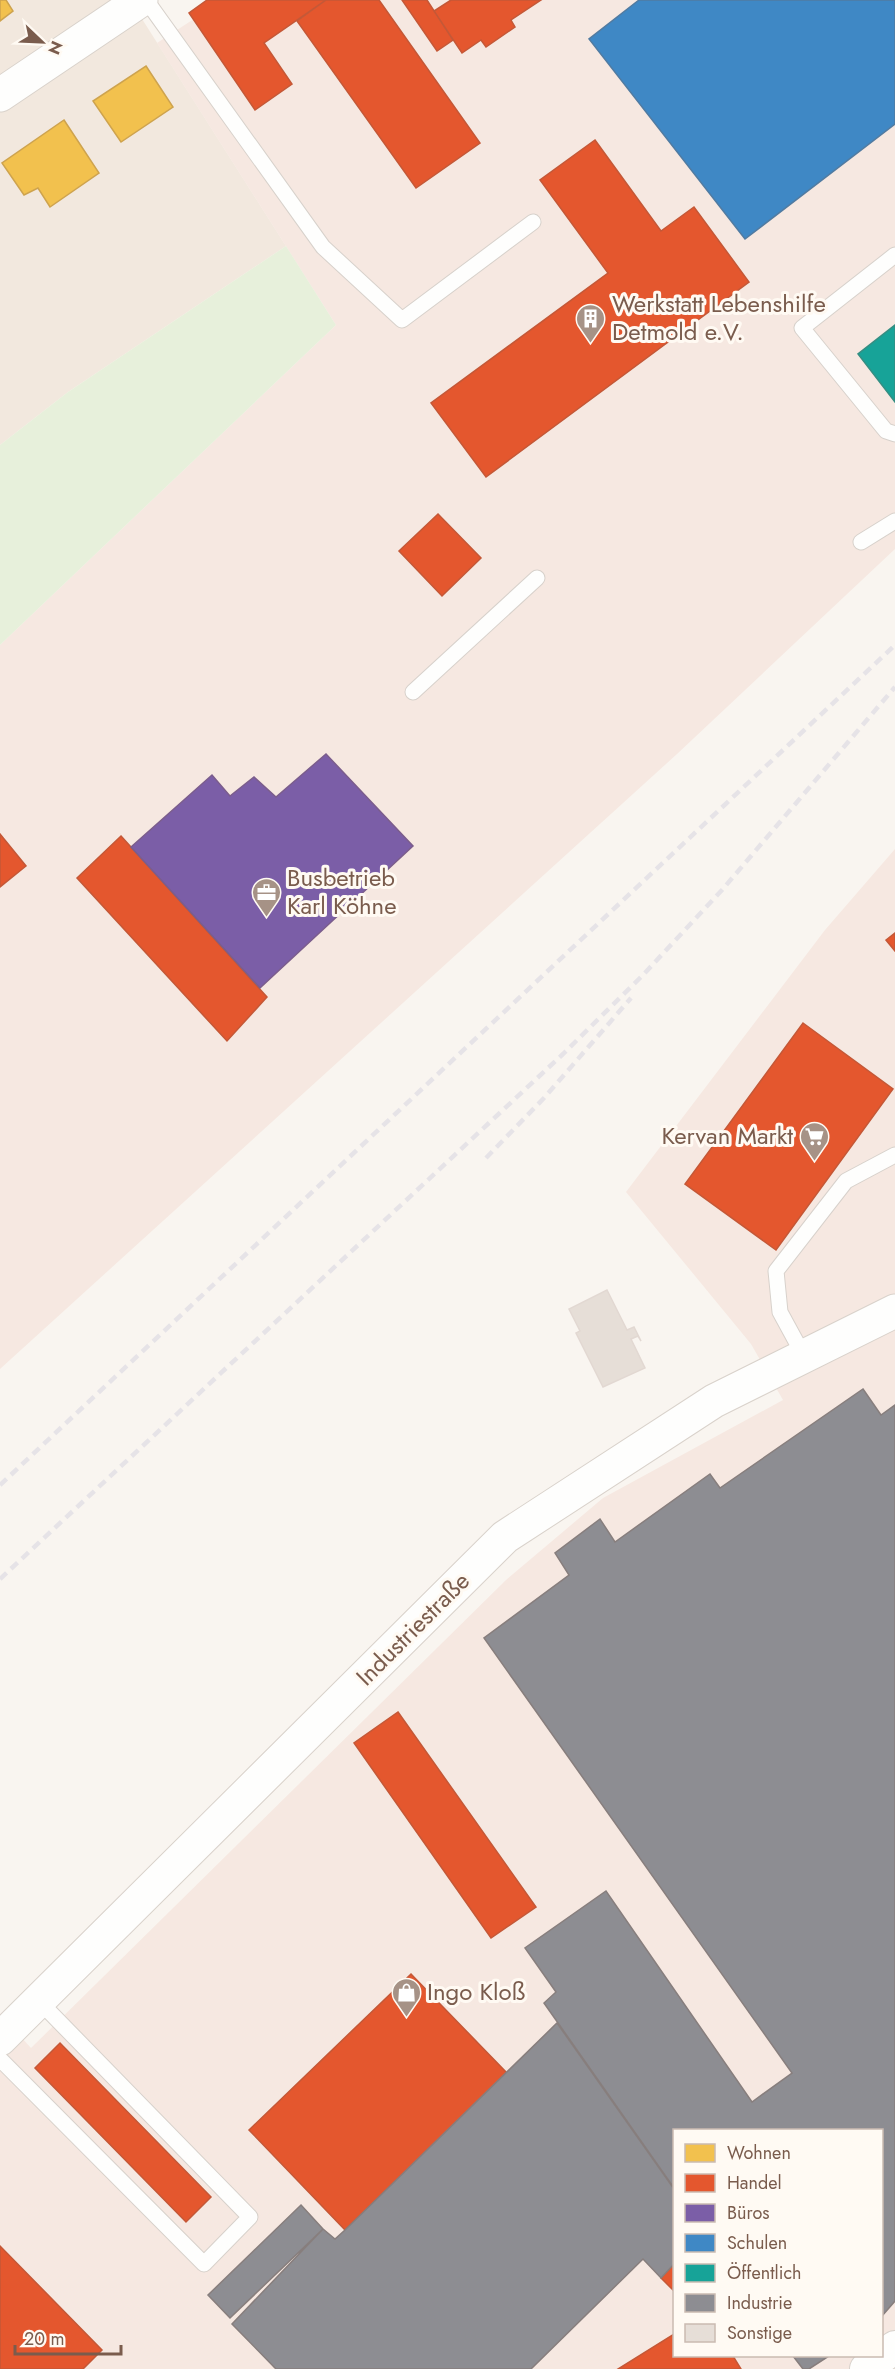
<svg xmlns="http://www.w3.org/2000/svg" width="895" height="2369" viewBox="0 0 895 2369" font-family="Jost,sans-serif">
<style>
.residential{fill:#f2e8de}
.commercial{fill:#f6e8e1;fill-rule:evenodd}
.green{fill:#e7f0db}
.homes{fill:#f2c14e;stroke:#cea34e;stroke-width:1.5}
.shops{fill:#e4572e;stroke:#c45837;stroke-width:1.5}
.offices{fill:#7b5ea7;stroke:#7b5d8c;stroke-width:1.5}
.schools{fill:#3f88c5;stroke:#517ba1;stroke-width:1.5}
.public{fill:#17a398;stroke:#358e82;stroke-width:1.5}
.industry{fill:#8d8d92;stroke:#877e7d;stroke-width:1.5}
.building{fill:#e6ded7;stroke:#e2d8d2;stroke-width:1.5}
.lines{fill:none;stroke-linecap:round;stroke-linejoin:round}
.lane-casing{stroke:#d7d1cb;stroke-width:17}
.street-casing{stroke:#d7d1cb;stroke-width:34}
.secondary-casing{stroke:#d9d2cb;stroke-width:35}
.lane{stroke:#fefefd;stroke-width:15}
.street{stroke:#fefefd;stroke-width:32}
.secondary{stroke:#fefefd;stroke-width:33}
.rail{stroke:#e6e3e7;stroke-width:4.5;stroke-dasharray:9 6;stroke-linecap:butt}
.labels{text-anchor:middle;stroke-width:6;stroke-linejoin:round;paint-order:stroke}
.poi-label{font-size:24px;fill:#7a5c4d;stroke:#fffaf3;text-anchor:start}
.street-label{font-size:24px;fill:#7a5c4d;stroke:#fffaf3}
</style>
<rect width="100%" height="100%" fill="#f9f5f0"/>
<!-- residential -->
<path class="residential" d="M0,0h130l156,246 -218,146 -68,53z"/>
<!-- commercial -->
<path class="commercial" d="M223,0h672v549l-218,205 -677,615v-724l336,-320 -179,-282z
M895,849v1520h-895v-355l31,34 475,-468 97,-82 180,-98 -32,-56 -125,-152 199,-262zM674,2130h208v226h-208z"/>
<!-- green -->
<path class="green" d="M286,246l50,79 -336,320v-200l68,-53z"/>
<!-- homes -->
<path class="homes" d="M0,0h6l7,11 -13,10z
M146,66l27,41 -52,35 -28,-41z
M64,120l35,53 -49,34 -12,-19 -14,7 -22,-32z"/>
<!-- shops -->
<path class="shops" d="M207,0h119l-62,43 28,41 -37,26 -66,-97z
M326,0h53l101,143 -64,45 -119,-167z
M402,0h25l26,40 -16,11z
M451,0h90l-30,20 4,7 -29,20 -5,-7 -19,13 -28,-42z
M595,140l66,91 33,-24 55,75 -263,195 -55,-74 177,-130 -68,-93z
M438,514l43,44 -39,38 -43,-45z
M0,834l26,32 -26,21z
M121,836l146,161 -40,44 -150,-163z
M895,933v18l-9,-11z
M803,1023l90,66 -117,161 -91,-66z
M398,1712l138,195 -45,31 -137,-195z
M411,1974l96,99 -162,157 -96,-100z
M60,2043l151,154 -25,25 -151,-154z
M0,2246l102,104 -19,19h-83z
M674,2264v27l-13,-13z
M674,2334v22h59l8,13h-123z"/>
<!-- offices -->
<path class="offices" d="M326,754l87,92 -153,142 -129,-141 81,-72 18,21 24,-19 22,20z"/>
<!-- schools -->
<path class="schools" d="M639,0h256v124l-150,115 -156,-200z"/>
<!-- public -->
<path class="public" d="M895,325v77l-37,-48z"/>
<!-- industry -->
<path class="industry" d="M863,1389l18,26 14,-10v896l-13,15v-186h-208v58l-130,-185 12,-11 -31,-44 81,-57 146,211 40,-29 -308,-435 85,-63 -14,-22 45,-34 15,23 95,-68 10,14z
M557,2023l117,166v75l-13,14 -18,-19 -112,110h-255l-44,-45 91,-95 12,10 10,-9z
M301,2205l22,24 -93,89 -22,-23z
M793,2356h36l-20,13h-6z"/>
<!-- building -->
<path class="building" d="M607,1290l20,40 7,-3 7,14 -3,-5 -7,3 14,29 -42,19 -27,-54 4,-2 -11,-22z"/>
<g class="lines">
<defs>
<path id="lane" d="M146,0l177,247 79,73 131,-98
M895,255l-93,73 84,103 9,3
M861,542l34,-21
M413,692l124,-114
M805,1358l-25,-46 -4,-41 70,-90 49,-26
M0,2059l204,205 46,-47 -211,-216"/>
<path id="street" d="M866,2369l29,-22"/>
<path id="secondary" d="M0,95l141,-95
M0,2039l505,-502 209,-136 181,-90"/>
</defs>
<!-- lane casing -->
<use href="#lane" class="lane-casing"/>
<!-- street casing -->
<use href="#street" class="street-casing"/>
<!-- secondary casing -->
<use href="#secondary" class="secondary-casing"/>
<!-- lane -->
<use href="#lane" class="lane"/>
<!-- street -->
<use href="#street" class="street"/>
<!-- secondary -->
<use href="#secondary" class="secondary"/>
<!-- rail -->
<path class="rail" d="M486,1158l58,-60 87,-100
M0,1485l895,-840
M0,1579l563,-525 80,-79 79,-85 173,-203"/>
</g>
<!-- icons -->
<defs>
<symbol id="building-pin" viewBox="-11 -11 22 30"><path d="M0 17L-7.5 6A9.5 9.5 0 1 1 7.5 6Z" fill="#a69286" stroke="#fffaf3"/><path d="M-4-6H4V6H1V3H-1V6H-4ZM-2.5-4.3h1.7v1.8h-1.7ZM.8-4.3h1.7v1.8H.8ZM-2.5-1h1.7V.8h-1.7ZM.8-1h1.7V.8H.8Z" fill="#fff"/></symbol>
<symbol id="office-pin" viewBox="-11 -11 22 30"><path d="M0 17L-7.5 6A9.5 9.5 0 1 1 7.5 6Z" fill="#a69286" stroke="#fffaf3"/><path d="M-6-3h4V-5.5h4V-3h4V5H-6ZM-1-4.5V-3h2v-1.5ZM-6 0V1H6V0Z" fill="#fff"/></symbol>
<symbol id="supermarket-pin" viewBox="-11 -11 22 30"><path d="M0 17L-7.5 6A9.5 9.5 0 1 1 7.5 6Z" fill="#a69286" stroke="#fffaf3"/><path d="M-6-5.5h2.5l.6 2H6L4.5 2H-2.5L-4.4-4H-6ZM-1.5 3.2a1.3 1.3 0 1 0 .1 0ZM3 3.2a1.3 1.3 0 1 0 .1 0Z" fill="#fff"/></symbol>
<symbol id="shop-pin" viewBox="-11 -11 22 30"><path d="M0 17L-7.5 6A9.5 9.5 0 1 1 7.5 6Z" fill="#a69286" stroke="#fffaf3"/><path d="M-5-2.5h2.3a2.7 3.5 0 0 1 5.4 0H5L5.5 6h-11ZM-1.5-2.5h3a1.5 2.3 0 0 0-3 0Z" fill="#fff"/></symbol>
</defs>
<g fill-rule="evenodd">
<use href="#building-pin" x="574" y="302" width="33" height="45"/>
<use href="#office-pin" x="250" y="876" width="33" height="45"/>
<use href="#supermarket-pin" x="798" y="1120" width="33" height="45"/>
<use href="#shop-pin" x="390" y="1976" width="33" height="45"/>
</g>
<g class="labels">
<!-- poi labels -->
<g class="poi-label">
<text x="612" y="312">Werkstatt Lebenshilfe<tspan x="612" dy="28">Detmold e.V.</tspan></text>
<text x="287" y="886">Busbetrieb<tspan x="287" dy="28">Karl Köhne</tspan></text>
<text x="793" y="1144" text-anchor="end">Kervan Markt</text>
<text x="427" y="2000">Ingo Kloß</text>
</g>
<!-- street labels -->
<g class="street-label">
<text transform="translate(413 1629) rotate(-45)" y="8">Industriestraße</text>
</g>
</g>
<!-- legend -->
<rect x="673" y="2129" width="210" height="228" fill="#fffaf3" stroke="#cabbb1" stroke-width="1.5"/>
<rect x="685" y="2144" width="30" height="18" fill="#f2c14e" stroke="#cabbb1" stroke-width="1.5"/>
<text x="727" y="2159" font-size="18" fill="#7a5c4d">Wohnen</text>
<rect x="685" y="2174" width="30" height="18" fill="#e4572e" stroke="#cabbb1" stroke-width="1.5"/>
<text x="727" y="2189" font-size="18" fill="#7a5c4d">Handel</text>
<rect x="685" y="2204" width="30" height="18" fill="#7b5ea7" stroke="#cabbb1" stroke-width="1.5"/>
<text x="727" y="2219" font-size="18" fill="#7a5c4d">Büros</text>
<rect x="685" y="2234" width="30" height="18" fill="#3f88c5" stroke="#cabbb1" stroke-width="1.5"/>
<text x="727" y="2249" font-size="18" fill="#7a5c4d">Schulen</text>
<rect x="685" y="2264" width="30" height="18" fill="#17a398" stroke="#cabbb1" stroke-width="1.5"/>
<text x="727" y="2279" font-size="18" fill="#7a5c4d">Öffentlich</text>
<rect x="685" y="2294" width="30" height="18" fill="#8d8d92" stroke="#cabbb1" stroke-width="1.5"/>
<text x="727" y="2309" font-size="18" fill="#7a5c4d">Industrie</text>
<rect x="685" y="2324" width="30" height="18" fill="#e6ded7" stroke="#cabbb1" stroke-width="1.5"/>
<text x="727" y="2339" font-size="18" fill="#7a5c4d">Sonstige</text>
<!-- north arrow -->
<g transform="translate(42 42) rotate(113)" stroke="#fffaf3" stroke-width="4.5" paint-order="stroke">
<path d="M0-4.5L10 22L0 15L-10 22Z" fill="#7a5c4d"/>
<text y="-9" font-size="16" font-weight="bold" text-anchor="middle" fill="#7a5c4d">N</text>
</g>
<!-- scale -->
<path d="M15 2345v9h106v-9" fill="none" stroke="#7a5c4d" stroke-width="3"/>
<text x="24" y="2345" font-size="18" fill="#7a5c4d" stroke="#fffaf3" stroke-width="4.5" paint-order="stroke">20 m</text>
</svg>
